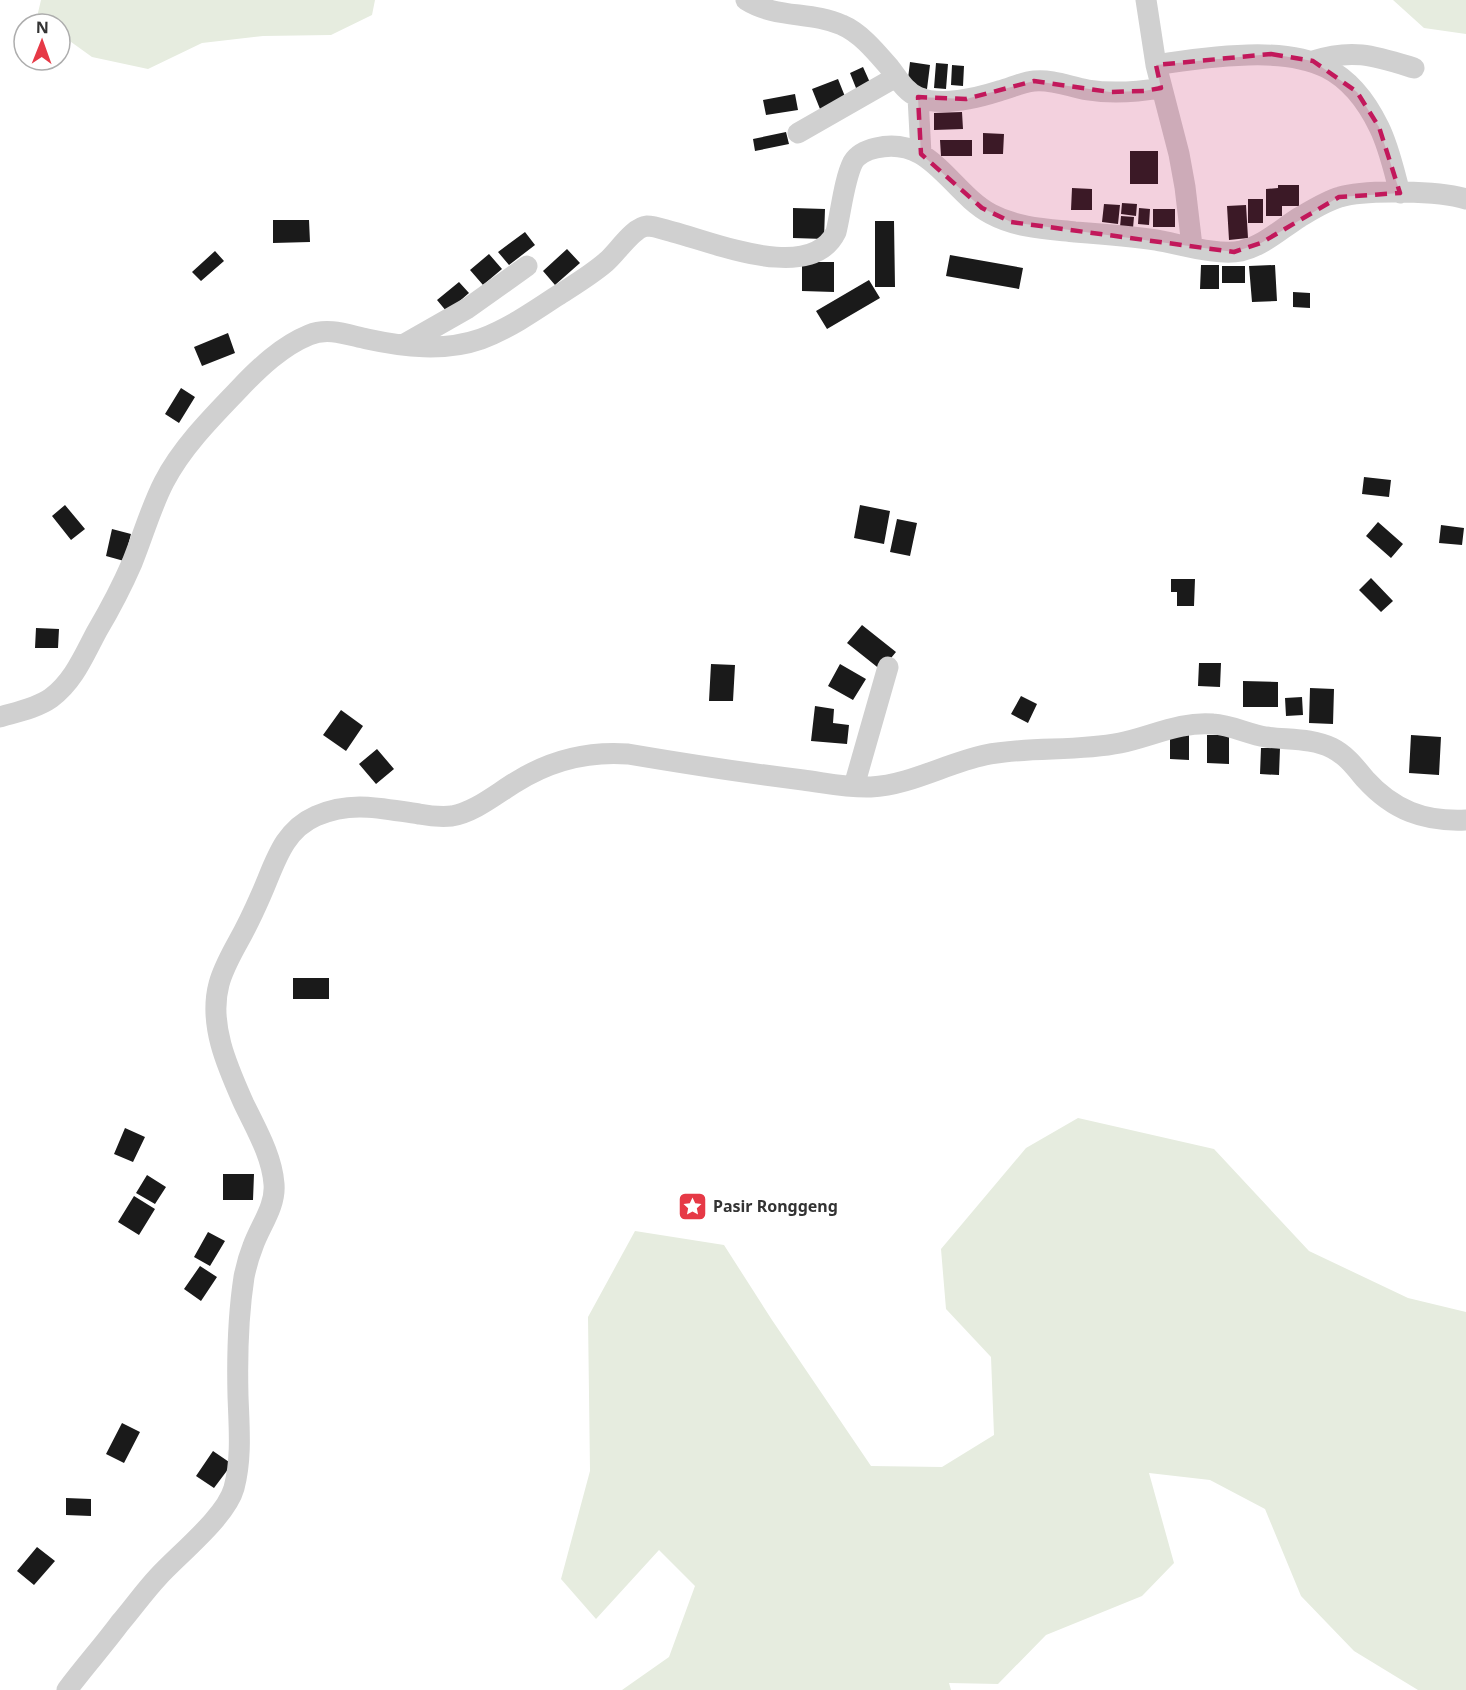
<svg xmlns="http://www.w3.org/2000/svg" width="1466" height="1690" viewBox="0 0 1466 1690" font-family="'Noto Sans',sans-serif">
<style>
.green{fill:#e6ecdf}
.building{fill:#1a1a1a}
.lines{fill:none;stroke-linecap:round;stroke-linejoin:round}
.minor{stroke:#d0d0d0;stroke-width:21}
.marked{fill:#c2185b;fill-opacity:0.2;stroke:#c2185b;stroke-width:4.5;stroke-dasharray:12 8;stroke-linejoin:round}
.labels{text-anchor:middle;stroke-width:6;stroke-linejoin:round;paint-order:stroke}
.poi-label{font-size:16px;font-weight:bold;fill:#333;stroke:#fff;text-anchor:start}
</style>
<rect width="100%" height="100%" fill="#fff"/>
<!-- green -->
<path class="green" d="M41,0h334l-3,15 -41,20 -68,1 -61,7 -54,26 -56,-12 -32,-23v-10h-14l-9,-7z
M1393,0h73v34l-42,-6z
M1078,1118l136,31 95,102 99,47 58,14v378h-48l-64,-39 -53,-55 -36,-87 -55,-29 -61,-7 25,90 -32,33 -96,39 -48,49 -49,-1 2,7h-329l47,-33 26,-71 -36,-36 -63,69 -35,-40 29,-108 -2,-154 47,-86 89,14 48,75 99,146 71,1 52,-32 -3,-78 -45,-48 -5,-60 85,-101z"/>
<!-- building -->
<path class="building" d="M910,62l20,3 -3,24 -20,-2z
M936,63l12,1 -2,25 -12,-1z
M952,65l12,1 -1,20 -12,-1z
M863,67l9,20 -14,6 -8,-20z
M838,79l10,25 -26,10 -10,-25z
M795,94l3,16 -32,5 -3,-15z
M962,112l1,17 -29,1v-17z
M786,132l3,12 -34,7 -2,-12z
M983,133l21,1 -1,20h-20z
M940,140h32v16h-31z
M1130,151h28v33h-28z
M1278,185h21v21h-17v10h-16v-27l12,-1z
M1072,188l20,1v21h-21z
M1248,199h15v24h-15z
M1122,203l15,1 -1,12 -15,-2z
M1104,204l16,1 -2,19 -16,-2z
M1246,205l2,33 -19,2 -2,-34z
M793,208l32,1 -1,30 -31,-1z
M1139,208l11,1 -1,16 -11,-1z
M1153,209h22v18h-22z
M1121,216l13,1 -1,11 -13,-1z
M273,220h36l1,22 -37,1z
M875,221h19l1,66h-20z
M525,232l10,13 -26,20 -11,-13z
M567,249l13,14 -25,22 -12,-14z
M215,251l9,10 -23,20 -9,-9z
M489,254l13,15 -19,16 -13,-15z
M950,255l73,13 -4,21 -73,-13z
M802,262h32v30l-32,-1z
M1201,265h18v24h-19z
M1275,265l2,36 -25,1 -3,-36z
M1222,266h23v17h-23z
M869,280l11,18 -53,31 -11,-18z
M459,282l10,11 -22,19 -10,-12z
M1293,292l17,1v15l-17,-1z
M228,333l7,20 -33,13 -8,-19z
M181,388l14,9 -16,26 -14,-9z
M1364,477l27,3 -2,17 -27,-3z
M65,505l20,24 -14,11 -19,-24z
M860,505l30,6 -6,33 -30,-6z
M897,519l20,4 -7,33 -20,-4z
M1378,522l25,22 -12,14 -25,-22z
M1441,525l23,3 -2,17 -23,-2z
M112,529l19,5 -7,27 -18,-5z
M1371,578l22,23 -12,11 -22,-22z
M1171,579h24l-1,27h-17v-14h-6z
M862,625l34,27 -15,18 -34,-27z
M36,628l23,1 -1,19h-23z
M1199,663h22l-1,24 -22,-1z
M711,664l24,1 -2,36h-24z
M840,664l26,15 -13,21 -25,-14z
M1243,681l35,1v25h-35z
M1310,688l24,1 -1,35 -24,-1z
M1021,696l16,8 -9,19 -17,-9z
M1302,697l1,18 -17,1 -1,-18z
M815,706l19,3 -1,14 16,2 -2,19 -36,-3z
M341,710l22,16 -17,25 -23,-16z
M1170,732h19v28l-19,-1z
M1207,735h22v29l-22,-1z
M1411,735l30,2 -2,38 -30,-2z
M1261,748h19l-1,27 -19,-1z
M377,749l17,20 -18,15 -17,-20z
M293,978h36v21h-36z
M125,1128l20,9 -12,25 -19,-8z
M223,1174h31l-1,26h-30z
M147,1175l19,12 -11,17 -19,-11z
M134,1196l21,13 -16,26 -21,-13z
M208,1232l17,9 -15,25 -16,-9z
M200,1266l17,11 -16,24 -17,-12z
M122,1423l18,9 -16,31 -18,-9z
M213,1451l19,13 -18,24 -18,-12z
M66,1498l25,1v17l-25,-1z
M37,1547l18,14 -21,24 -17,-14z"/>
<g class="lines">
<!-- minor -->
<path class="minor" d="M746,0c30,19 65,11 96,25 19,8 35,28 48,43 8,10 15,24 28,29 22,10 59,1 81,-6 12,-3 23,-9 35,-10 19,-2 36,6 54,9 25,4 49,2 73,-2
M1146,0l10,65 23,89 6,33 7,59
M1313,61c40,-13 62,-5 101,7
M1156,65c30,-5 60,-9 92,-10 63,-2 102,12 131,72 10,20 15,44 21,66
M918,97l3,57
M798,133l98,-56
M403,345l65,-37 59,-42
M0,717c17,-5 37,-9 51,-19 23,-17 33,-43 46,-67 13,-22 25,-45 35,-68 11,-27 19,-56 32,-81 18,-35 49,-66 76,-94 19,-20 42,-42 69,-53 19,-8 39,0 58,4 37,8 77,13 114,0 27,-10 52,-27 76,-43 17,-11 34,-21 49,-34 11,-9 27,-35 41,-36 8,0 18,4 26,6 40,10 138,52 163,0 5,-20 8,-52 17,-70 5,-8 14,-12 23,-14 55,-13 74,44 115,66 26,14 56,15 84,18 27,2 54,4 81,8 24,4 62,16 85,11 22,-5 40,-22 59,-34 12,-7 26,-16 40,-20 25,-8 102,-6 126,2
M854,786l34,-119
M67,1690c17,-23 36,-44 53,-67 13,-15 24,-31 38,-46 21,-23 68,-60 76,-89 8,-30 5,-62 4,-92 -1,-40 0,-80 6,-119 2,-10 5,-21 9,-31 7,-20 23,-40 21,-62 -2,-28 -18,-55 -30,-80 -16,-36 -36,-79 -25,-120 4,-15 12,-29 19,-42 9,-16 16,-31 23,-47 14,-31 21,-64 55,-79 36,-16 67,-7 103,-2 11,2 22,3 33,2 23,-4 44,-22 64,-34 35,-22 71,-31 112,-28 59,10 117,19 175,26 23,3 45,8 68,7 39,-2 76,-24 114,-32 44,-9 90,-3 135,-12 30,-6 61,-22 93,-19 18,1 35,10 53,13 22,3 46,1 66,11 14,7 23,19 33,31 28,31 59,43 101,41"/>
</g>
<!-- marked area -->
<path class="marked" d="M1271,54l42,7 44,31 22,35 21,66 -61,4 -78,46 -27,9 -223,-30 -29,-14 -61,-54 -3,-57 48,2 68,-18 76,11 34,-1 17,-3 -5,-23z"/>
<!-- icons -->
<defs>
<symbol id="sight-square" viewBox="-11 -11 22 22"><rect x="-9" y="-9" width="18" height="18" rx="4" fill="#e63946" stroke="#fff"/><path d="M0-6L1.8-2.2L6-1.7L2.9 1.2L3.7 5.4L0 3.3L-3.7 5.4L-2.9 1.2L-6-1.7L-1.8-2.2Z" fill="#fff"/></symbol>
</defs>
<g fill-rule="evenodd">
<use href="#sight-square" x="676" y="1190" width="33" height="33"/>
</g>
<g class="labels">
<!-- poi labels -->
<g class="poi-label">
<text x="713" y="1212">Pasir Ronggeng</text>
</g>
</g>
<!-- north arrow -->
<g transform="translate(42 42) rotate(1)"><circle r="28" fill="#ffffff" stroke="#adadad" stroke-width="1.5"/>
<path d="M0-4.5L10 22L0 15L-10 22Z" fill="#e63946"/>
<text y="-9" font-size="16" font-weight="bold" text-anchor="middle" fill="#333333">N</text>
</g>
</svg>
